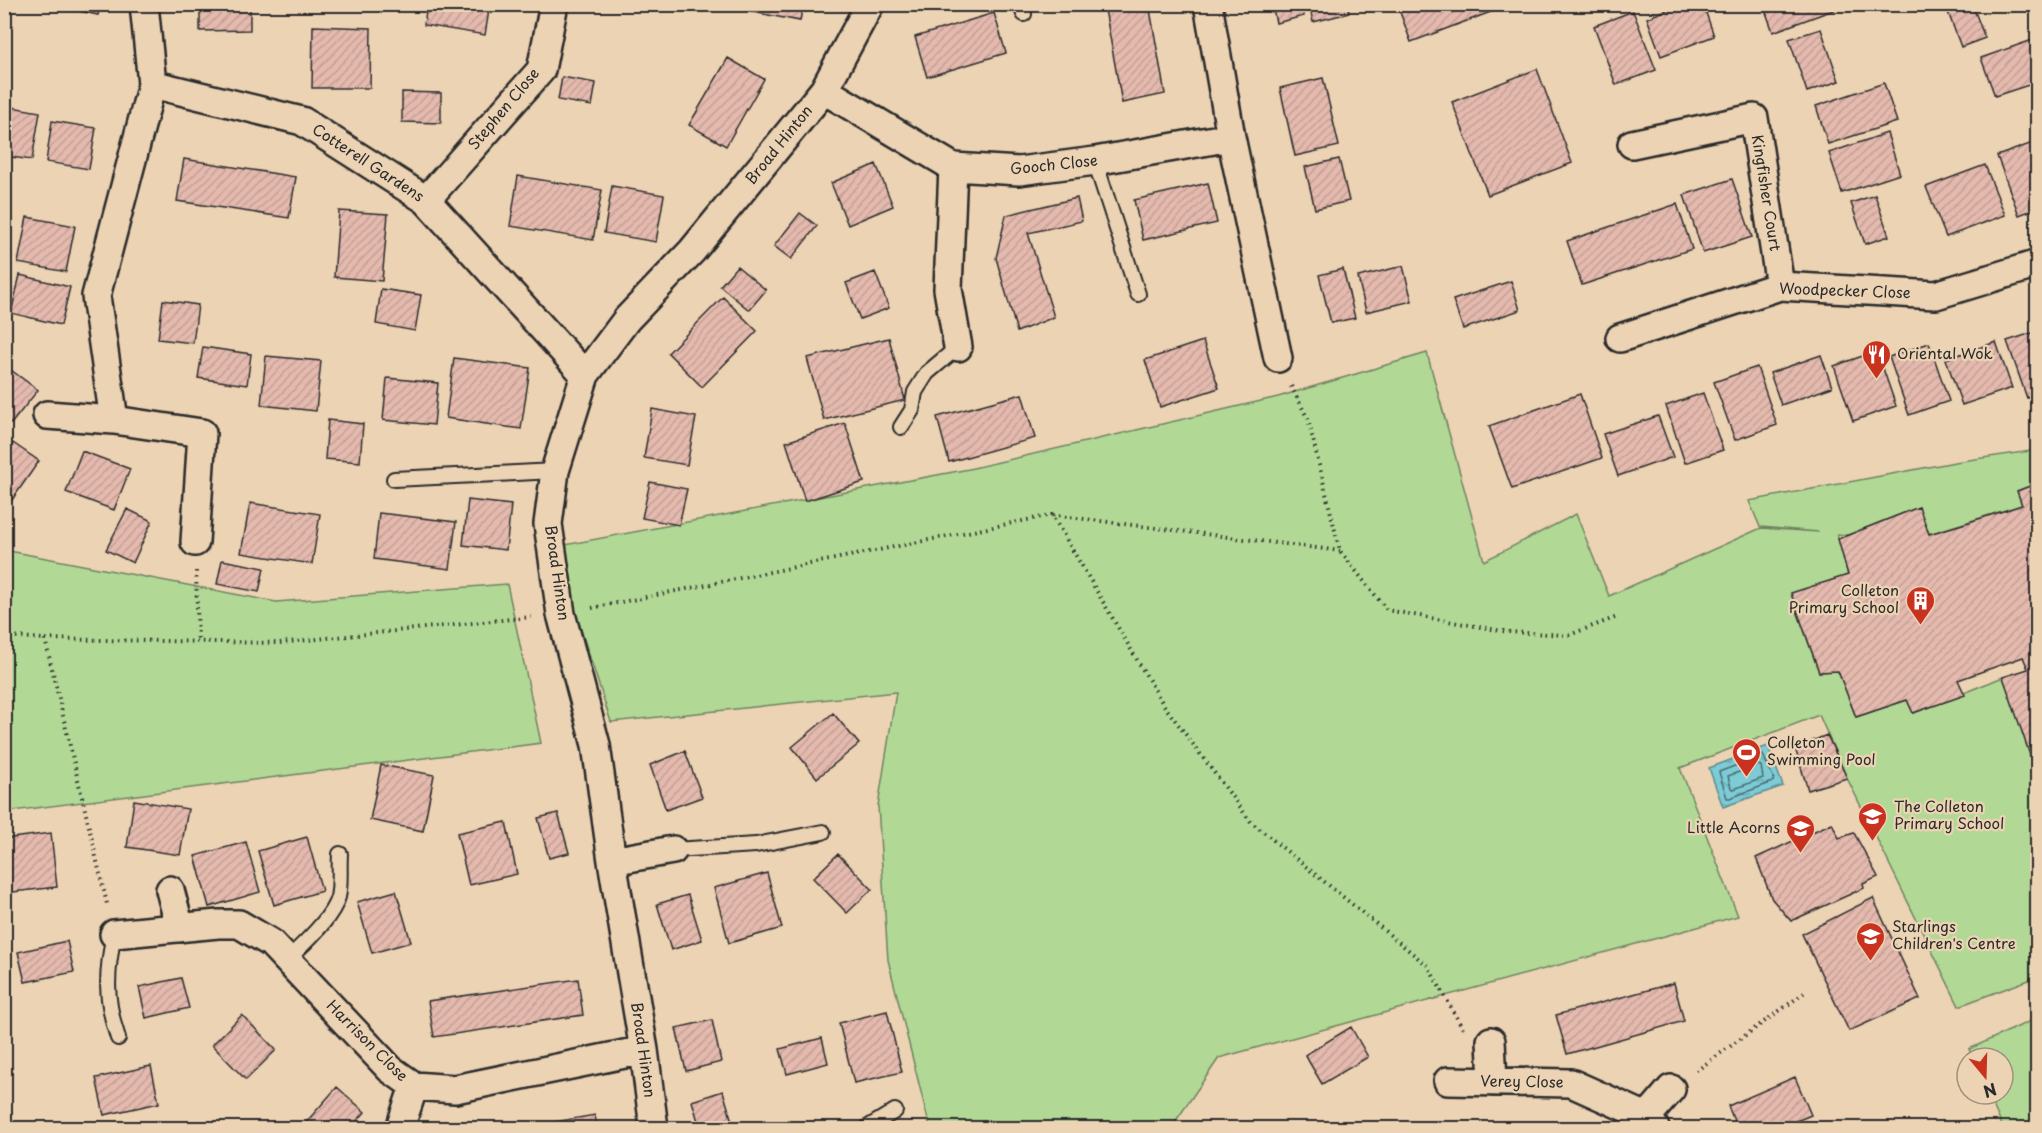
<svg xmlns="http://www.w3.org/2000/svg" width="2042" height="1133" viewBox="0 0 2042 1133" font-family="'Playpen Sans',sans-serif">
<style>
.green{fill:#b1d995;stroke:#6e8260;stroke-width:1.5}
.water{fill:url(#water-ripples);stroke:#5b8b91;stroke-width:1.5}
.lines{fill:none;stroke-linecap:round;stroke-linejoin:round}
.shore{stroke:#4b6b6f;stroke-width:1.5}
.building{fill:url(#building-hatch);stroke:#2b2b2b;stroke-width:1.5}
.service-casing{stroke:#2b2b2b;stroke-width:18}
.minor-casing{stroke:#2b2b2b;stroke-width:32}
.path{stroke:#2b2b2b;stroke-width:4;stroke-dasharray:1.5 4.5;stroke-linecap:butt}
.service{stroke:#ecd3b4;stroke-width:14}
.minor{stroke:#ecd3b4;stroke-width:27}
.labels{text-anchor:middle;stroke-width:4.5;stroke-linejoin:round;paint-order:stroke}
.street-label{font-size:15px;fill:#2b2b2b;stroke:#ecd3b4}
.poi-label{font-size:15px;fill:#2b2b2b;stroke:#ecd3b4;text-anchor:start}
</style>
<defs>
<pattern id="water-ripples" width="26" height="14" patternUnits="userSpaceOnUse" patternTransform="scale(1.5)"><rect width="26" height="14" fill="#7bcbd5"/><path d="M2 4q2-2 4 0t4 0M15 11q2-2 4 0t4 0" fill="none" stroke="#6aaeb7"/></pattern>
<pattern id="building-hatch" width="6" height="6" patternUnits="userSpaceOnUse" patternTransform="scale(1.5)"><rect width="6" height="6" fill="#e4b9ae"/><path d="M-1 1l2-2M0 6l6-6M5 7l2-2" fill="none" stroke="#c49f96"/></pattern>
</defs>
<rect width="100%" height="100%" fill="#ecd3b4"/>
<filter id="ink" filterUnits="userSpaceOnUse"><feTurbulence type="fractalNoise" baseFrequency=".0167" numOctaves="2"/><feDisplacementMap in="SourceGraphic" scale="12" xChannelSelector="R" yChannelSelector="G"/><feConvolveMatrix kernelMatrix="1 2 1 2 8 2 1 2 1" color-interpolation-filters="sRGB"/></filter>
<g filter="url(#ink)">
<!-- green -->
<path class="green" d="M1427,353l57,208 92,-47 33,82 152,-68 58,4 -59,-5 -11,-26 206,-39 82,-12v33l-20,8 5,14 -93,29 -10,-27 -71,28 -11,-1 11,41 -57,19 28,78 19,-1 18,46 51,-17 7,13 89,-36 34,79v221l-78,29 -112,-228 -28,-63 -139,53 58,148 -519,142 -48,70h-241l-42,-168 -10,-154 18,-114 -285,30 -57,-175 415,-78 309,-72z
M4,550l272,52 231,-18 34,159 -536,69z
M2037,1018v110h-34l-15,-34h15v-36h-30l-4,-9z"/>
<!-- water -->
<path class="water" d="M1768,746l15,40 -60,21 -14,-39z"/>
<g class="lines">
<!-- shore -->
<path class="shore" d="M1763,755l11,24 -1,3 -43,16h-3l-8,-26z
M1758,765l3,1 2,12 -29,11 -3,-1 -3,-12z"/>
</g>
<!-- building -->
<path class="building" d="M48,4h53l-3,11z
M200,4h50v26l-50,1z
M427,4h63l-5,31 -61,-10z
M753,4h50l-3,17 -48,-9z
M1104,4h45l16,90 -43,9z
M1272,4h29l3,12 -28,7z
M1309,4h38l2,9 -36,9z
M1397,4h97l2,6 -85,32z
M1681,4h22l11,32 -53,20 -14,-38z
M1763,4h72l1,5 -63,23z
M1945,4h27l13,34 -24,9z
M1633,11l23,59 -40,15 -22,-59z
M994,13l12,40 -79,24 -12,-40z
M313,26l58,2 -1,60h-58z
M1821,29l18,52 -32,11 -18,-53z
M2038,38v44l-43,14 -14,-38z
M728,58l36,21 -38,67 -37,-21z
M1537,69l35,94 -84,32 -36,-93z
M562,77l34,6 -4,23 -34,-6z
M1323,78l16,68 -44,10 -15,-68z
M1884,83l13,39 -69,22 -12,-38z
M402,92l39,1v30l-39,-1z
M6,106l34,6 -8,48 -28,-4z
M52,121l44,7 -7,41 -43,-7z
M1887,133l13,41 -58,19 -13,-40z
M2038,141v67l-19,7 -22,-59z
M184,159l112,18 -7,41 -112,-17z
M1339,159l10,42 -34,8 -10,-42z
M876,164l17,42 -45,19 -17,-42z
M1985,165l20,50 -59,22 -20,-50z
M518,176l84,14 -9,50 -83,-14z
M1732,179l20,58 -49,16 -19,-58z
M1208,183l9,40 -74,17 -9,-40z
M612,186l52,9 -8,47 -52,-9z
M1875,195l14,41 -24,8 -14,-41z
M1077,198l5,23 -54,12 26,84 -37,15 -21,-74 10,-43z
M1677,204l15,45 -110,36 -15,-44z
M339,211l49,3 -6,67 -48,-4z
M800,213l17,13 -26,33 -17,-13z
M27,217l48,9 -9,46 -48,-9z
M737,266l29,24 -17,20 -29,-24z
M1403,266l9,35 -46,11 -8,-35z
M1343,269l12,49 -24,5 -12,-48z
M875,272l14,36 -29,11 -14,-36z
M20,275l50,12 -9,38 -50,-12z
M1511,281l9,29 -57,19 -10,-29z
M381,289l40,6 -6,36 -39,-7z
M723,297l34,34 -55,56 -34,-34z
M163,300l35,5 -5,38 -35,-4z
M2038,331v64l-11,3 -20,-57z
M889,338l16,62 -81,20 -17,-62z
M1203,341l16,47 -59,19 -15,-47z
M1996,342l16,46 -50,17 -16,-46z
M1929,343l20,58 -40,14 -20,-58z
M203,347l48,7 -4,31 -49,-7z
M1877,351l19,55 -43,15 -19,-55z
M1821,355l11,32 -51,18 -11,-32z
M266,356l55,5 -5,50 -55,-6z
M454,358l76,10 -9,61 -75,-11z
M4,365l34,25 -27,34 -7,-5z
M1757,367l20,58 -42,15 -21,-58z
M387,378l51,5 -4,42 -51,-5z
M1703,393l20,57 -38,13 -19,-57z
M1022,394l13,44 -86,24 -12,-45z
M1580,394l22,64 -90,31 -23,-63z
M652,409l44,8 -9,48 -43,-7z
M1658,416l15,41 -55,19 -15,-42z
M328,420l35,4 -3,38 -35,-3z
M845,423l19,59 -59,19 -19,-59z
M13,443l26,18 -32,46 -3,-3v-49z
M82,451l48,18 -16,41 -48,-18z
M650,482l37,7 -8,36 -37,-7z
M2038,483v273l-7,2 -28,-81 25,-8 -5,-12 -65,23 7,15 -52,18 -6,-13 -51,17 -18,-46 -19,1 -28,-79 57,-18 -10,-36 81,-32 10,27 37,-11 56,-18 -5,-14z
M468,500l43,5 -5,45 -43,-5z
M250,503l70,11 -8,50 -71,-11z
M127,509l25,12 -19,42 -27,-13z
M379,513l77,9 -6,47 -76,-10z
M222,560l42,8 -5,24 -42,-8z
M833,713l26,31 -42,34 -25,-31z
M1827,735l20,43 -39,12 -13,-42z
M685,751l17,46 -36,13 -16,-45z
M381,765l53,10 -11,56 -53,-11z
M134,800l54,9 -8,46 -53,-8z
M558,813l11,40 -20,5 -11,-40z
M506,822l11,52 -48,11 -12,-52z
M1832,823l7,15 15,-5 24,44 -15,7 1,4 -73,33 -19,-22 -16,-41z
M51,833l6,54 -53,6v-54z
M307,837l15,54 -48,14 -16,-54z
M246,842l14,50 -51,15 -14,-51z
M838,854l34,35 -25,24 -34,-35z
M767,873l15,55 -53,15 -15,-55z
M396,891l15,51 -39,11 -15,-51z
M688,895l14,45 -31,10 -14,-46z
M1873,898l47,101 -71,32 -47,-97z
M67,941l7,31 -49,10 -7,-30z
M181,978l8,30 -43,10 -7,-31z
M578,979l5,36 -149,22 -6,-36z
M1674,983l10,38 -117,33 -11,-39z
M887,1011l15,61 -48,11 -15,-60z
M242,1015l34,35 -30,30 -34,-35z
M712,1020l9,42 -35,9 -10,-43z
M1351,1027l17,30 -46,27 -17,-29z
M822,1038l6,25 -41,11 -7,-25z
M151,1066l8,37 -55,12 -8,-37z
M1795,1077l16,38 -32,13h-42l-9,-22z
M337,1087l28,25 -14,16h-50z
M723,1091l11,37h-34l-8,-27z
M595,1115l2,13h-42l-1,-6z"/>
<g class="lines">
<defs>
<path id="service" d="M1020,4l4,10
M1095,161l43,133
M901,427l11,-17 3,-18 12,-19 31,-26
M394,479l161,-8
M673,850l83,-5 67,-13
M114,934c-8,39 -9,66 4,104
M287,960c16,-16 45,-41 51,-63 3,-13 1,-29 2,-43
M867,1128l28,-17"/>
<path id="minor" d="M144,4l8,80
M1208,4l23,133 47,221
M824,90l129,77 66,4 76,-10 136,-24
M1632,144l122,-26 26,168
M953,167l-5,122 10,58
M426,200l115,-130 13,-66
M1620,338l160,-52 156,9 102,-31
M47,415l67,5 88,13 -7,109
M114,420l-18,-124 56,-212 150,37 124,79 159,175
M612,861l61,-11
M170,890l10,38
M114,934l104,-10h21l32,19 119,126 24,17 41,3 189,-39
M1491,1041l2,41
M1448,1081l123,2 76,34 8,11
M1647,1117l24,-28
M400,1128l14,-42
M654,1128l-10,-78 -32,-189 -16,-116 -35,-131 -13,-90 7,-53 30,-96 42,-56 65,-68 132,-161 46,-86"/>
</defs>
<!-- service casing -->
<use href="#service" class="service-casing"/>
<!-- minor casing -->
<use href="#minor" class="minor-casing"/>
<!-- path -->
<path class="path" d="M1291,386l17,33 32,132 47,59 121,22 61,3 48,-18
M1053,515l287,36
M196,571l2,71
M592,608l460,-93 111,189 88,118 177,144 35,63
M4,636l41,3 234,4 252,-26
M45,639l62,265
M1696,1071l108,-78"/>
<!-- service -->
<use href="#service" class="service"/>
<!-- minor -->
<use href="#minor" class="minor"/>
</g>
</g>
<!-- icons -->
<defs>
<symbol id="restaurant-pin" viewBox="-11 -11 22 30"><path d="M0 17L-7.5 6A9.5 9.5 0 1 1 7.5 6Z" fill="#c8321e" stroke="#ecd3b4"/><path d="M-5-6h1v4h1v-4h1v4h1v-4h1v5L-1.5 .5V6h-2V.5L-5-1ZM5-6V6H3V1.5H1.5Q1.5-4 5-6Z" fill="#fff"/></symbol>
<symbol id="building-pin" viewBox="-11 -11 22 30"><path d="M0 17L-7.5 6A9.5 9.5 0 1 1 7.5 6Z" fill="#c8321e" stroke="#ecd3b4"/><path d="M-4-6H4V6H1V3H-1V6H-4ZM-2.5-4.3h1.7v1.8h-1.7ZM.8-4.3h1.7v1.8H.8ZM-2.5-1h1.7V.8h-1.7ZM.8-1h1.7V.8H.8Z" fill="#fff"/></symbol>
<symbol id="stadium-pin" viewBox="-11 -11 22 30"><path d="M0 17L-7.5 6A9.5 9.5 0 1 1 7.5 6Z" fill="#c8321e" stroke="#ecd3b4"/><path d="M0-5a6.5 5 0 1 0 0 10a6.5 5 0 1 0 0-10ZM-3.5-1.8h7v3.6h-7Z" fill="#fff"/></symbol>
<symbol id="school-pin" viewBox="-11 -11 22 30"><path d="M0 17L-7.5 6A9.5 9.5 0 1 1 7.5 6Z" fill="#c8321e" stroke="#ecd3b4"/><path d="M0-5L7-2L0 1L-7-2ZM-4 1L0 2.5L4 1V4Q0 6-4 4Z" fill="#fff"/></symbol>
</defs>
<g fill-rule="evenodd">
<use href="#restaurant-pin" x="1860" y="338" width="33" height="45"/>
<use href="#building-pin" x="1904" y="584" width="33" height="45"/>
<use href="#stadium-pin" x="1730" y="736" width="33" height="45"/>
<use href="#school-pin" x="1856" y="800" width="33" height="45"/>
<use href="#school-pin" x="1784" y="812" width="33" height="45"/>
<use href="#school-pin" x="1854" y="920" width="33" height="45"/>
</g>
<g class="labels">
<!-- street labels -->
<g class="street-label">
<text transform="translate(504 109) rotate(-50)" y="5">Stephen Close</text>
<text transform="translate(779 145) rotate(-51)" y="5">Broad Hinton</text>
<text transform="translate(368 163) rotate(33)" y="5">Cotterell Gardens</text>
<text transform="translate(1054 165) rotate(-6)" y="5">Gooch Close</text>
<text transform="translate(1766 193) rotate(81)" y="5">Kingfisher Court</text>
<text transform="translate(1845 291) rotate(2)" y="5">Woodpecker Close</text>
<text transform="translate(557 573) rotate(82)" y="5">Broad Hinton</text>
<text transform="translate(367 1041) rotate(45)" y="5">Harrison Close</text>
<text transform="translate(643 1050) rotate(82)" y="5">Broad Hinton</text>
<text transform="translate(1522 1082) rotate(1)" y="5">Verey Close</text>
</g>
<!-- poi labels -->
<g class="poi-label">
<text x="1897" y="359">Oriental Wok</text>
<text x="1899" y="596" text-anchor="end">Colleton<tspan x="1899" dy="17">Primary School</tspan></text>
<text x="1767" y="748">Colleton<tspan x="1767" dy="17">Swimming Pool</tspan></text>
<text x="1894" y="812">The Colleton<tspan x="1894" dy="17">Primary School</tspan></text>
<text x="1780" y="833" text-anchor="end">Little Acorns</text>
<text x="1892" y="932">Starlings<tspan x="1892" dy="17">Children's Centre</tspan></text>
</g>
</g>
<!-- margin -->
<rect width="2042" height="1133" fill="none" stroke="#ecd3b4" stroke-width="24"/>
<rect x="12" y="12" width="2018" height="1109" fill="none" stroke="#2b2b2b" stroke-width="2" filter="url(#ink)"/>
<!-- north arrow -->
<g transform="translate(1985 1076) rotate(161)"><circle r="28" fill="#ecd3b4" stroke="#9f907d" stroke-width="1.5"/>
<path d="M0-4.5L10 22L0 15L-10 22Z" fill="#c8321e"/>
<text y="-9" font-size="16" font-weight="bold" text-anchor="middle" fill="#2b2b2b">N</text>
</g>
</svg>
